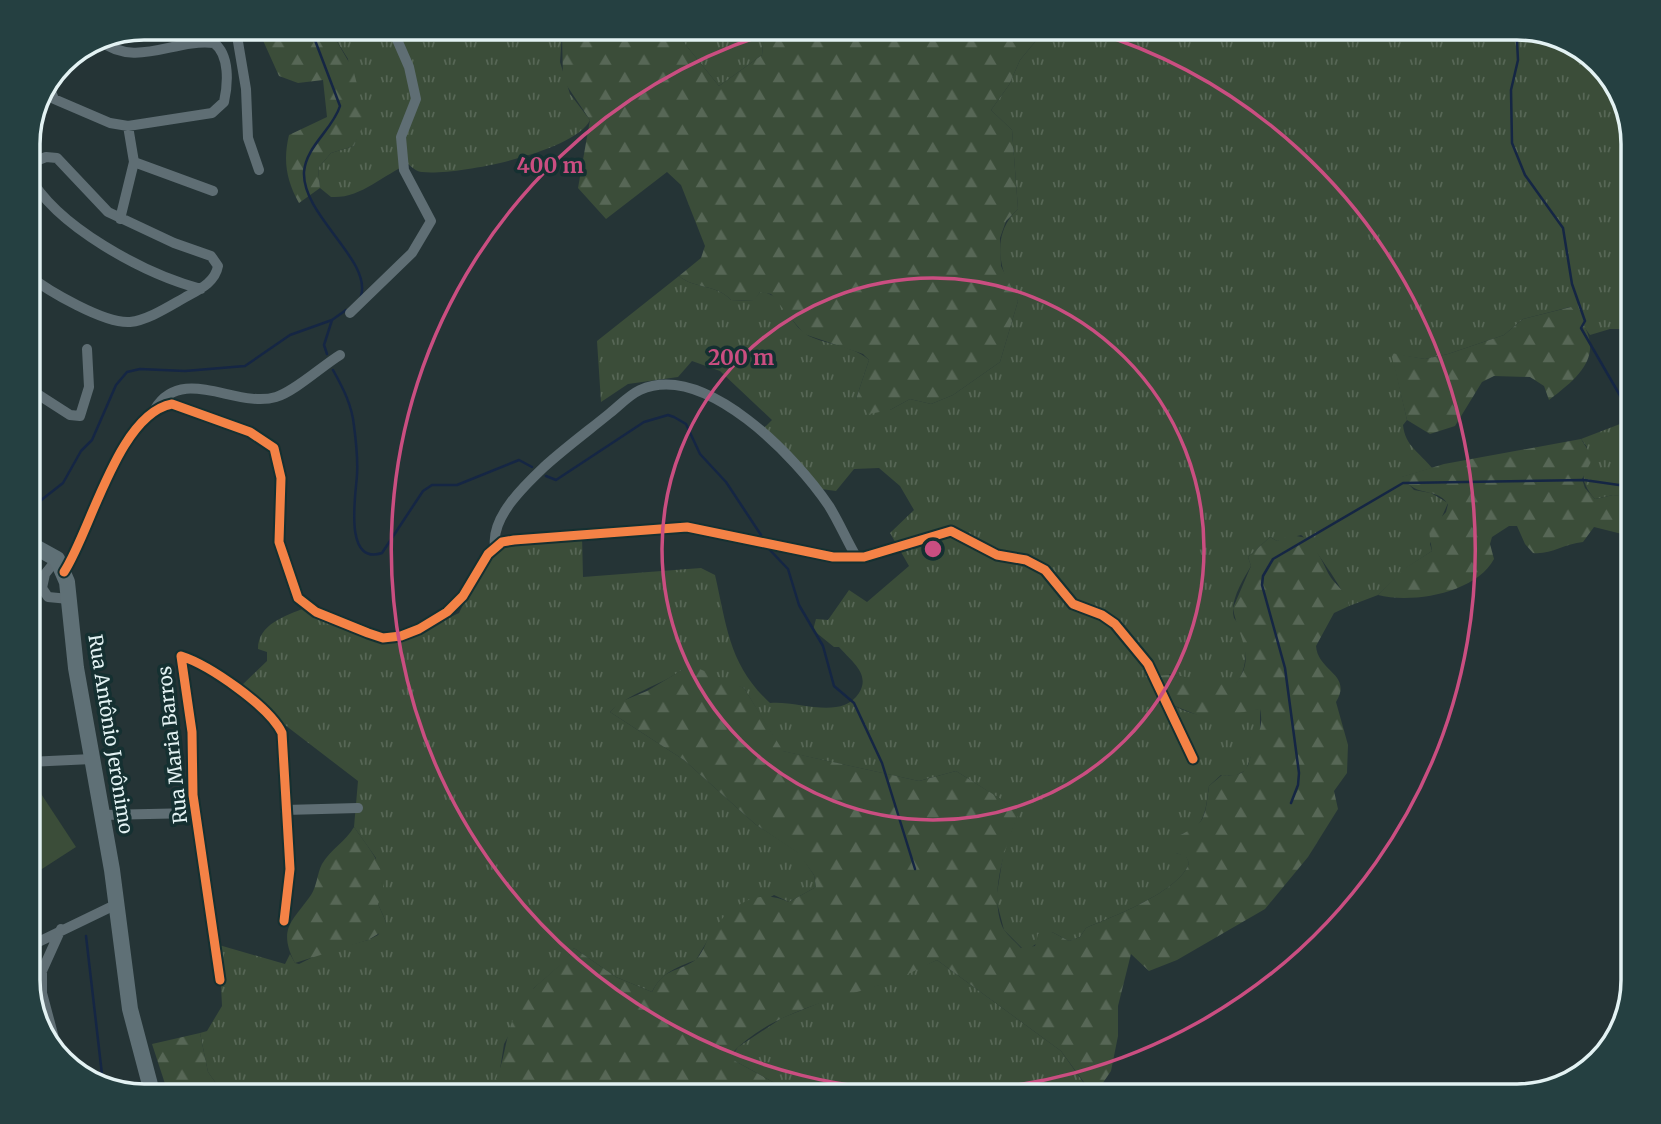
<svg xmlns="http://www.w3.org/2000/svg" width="1661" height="1124" viewBox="0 0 1661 1124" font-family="Merriweather,serif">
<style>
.grass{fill:url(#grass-tufts)}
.forest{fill:url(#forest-firs)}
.pitch{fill:#3b4d39}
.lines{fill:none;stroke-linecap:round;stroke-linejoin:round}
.stream{stroke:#152644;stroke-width:2.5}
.street{stroke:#5f6e74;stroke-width:10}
.secondary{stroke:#5f7076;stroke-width:16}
.cycleway-casing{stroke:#153031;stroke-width:13}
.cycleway{stroke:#f48246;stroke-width:9}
.ring{fill:none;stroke:#ca4e81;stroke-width:3.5}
.labels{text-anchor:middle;stroke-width:7;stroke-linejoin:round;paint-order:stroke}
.street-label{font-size:19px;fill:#e3f2f3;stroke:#153031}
.rim{fill:none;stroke:#e3f2f3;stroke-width:3.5}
.centre{fill:#ca4e81;stroke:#153031;stroke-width:3.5}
.ring-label{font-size:21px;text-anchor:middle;font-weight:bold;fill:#ca4e81;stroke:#153031;stroke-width:7;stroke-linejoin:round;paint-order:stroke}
</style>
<defs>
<pattern id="grass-tufts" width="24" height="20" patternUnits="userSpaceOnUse" patternTransform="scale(1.75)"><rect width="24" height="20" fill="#3b4d39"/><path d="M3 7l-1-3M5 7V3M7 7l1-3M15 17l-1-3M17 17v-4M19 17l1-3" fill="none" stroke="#576756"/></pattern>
<pattern id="forest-firs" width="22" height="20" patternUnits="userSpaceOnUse" patternTransform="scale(1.75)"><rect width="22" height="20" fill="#3b4d39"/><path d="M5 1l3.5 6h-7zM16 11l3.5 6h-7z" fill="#576756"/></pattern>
</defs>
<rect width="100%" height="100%" fill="#253436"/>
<!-- grass -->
<path class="grass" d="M1516,28l66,20 39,45 12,51v191l-5,-6h-18l-20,6 -20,-28 -47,12 -19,16 -56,19 -23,5 -33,-5 15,66 -4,5c2,21 17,28 29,43l-30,9 12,13 17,3 17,10 -18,41 2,7 -26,17 -28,27 -29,11c-1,-10 -39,-66 -48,-71l-24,6 -7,-4 -22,20 3,9c-8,14 -22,35 -17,52 2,3 5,6 6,9 8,19 8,43 -5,58l-13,1 -53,-12 1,30c44,22 47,7 90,5v23l-14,38 -11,6 -14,-1 -12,11c-3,20 -3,43 -27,48l-6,19 10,3 3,7c-10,29 -75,53 -103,65l-6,9 -11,4 -17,-9 -23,17 -7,-1 -18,-18 -8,-31 8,-49 15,-39 -63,-40 -37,10 -137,-30 -38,-63 -62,-18c-23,16 -53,23 -72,42l74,48 71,64 44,29 15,22 2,12 -27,15 -15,-7 -61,36 -17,29c-19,7 -35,13 -44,32l-36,-15 -42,-29 -9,13 -31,27 -30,56 -5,32 -8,12 -22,2 -16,6h-228l-17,-24 -8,-39 7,-2 15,-25 -3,-61 66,19 5,-10 5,9 4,1 22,-11 47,-13 10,-5 8,-13 -8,-18 -2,-46 -22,-31 4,-46 -120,-92 29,-28v-9l-9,-3c0,-25 27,-33 47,-41l94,33 60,-28 38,-77h85l1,41 118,-9 14,7c12,52 14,90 55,128 27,-3 71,18 89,-10 12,-19 -8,-32 -20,-46h-5l-21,-17 3,-11 12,1 21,-30 18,12 42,-36 -19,-33 24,-23 -14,-24 -21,-18 -25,1 -18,22 -15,-2 -57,-61 8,-8 -52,-49 -28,-10 -14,16 -50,7 -27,18 -4,-61 82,-65c15,13 38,8 52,24l22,1 7,-9c21,0 28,28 43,40 13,12 48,11 66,28l-13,39 34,11 20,-11 21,5 22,-9 47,-33 18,-61c-19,-27 -28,-67 0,-92l-6,-79 -21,-20 18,-25 11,-25 24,-29z
M676,33h88l-2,22 -43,31z
M562,34l-2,28 10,32 20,26c-15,32 -133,56 -168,52 -5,0 -9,-4 -14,-8 -25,11 -48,35 -77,33l-11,-9 -2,-20 13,-15 23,-7 3,-9 -9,-78 -15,-24z
M1633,419v79l-20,-3 -18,4c-16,-17 -12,-29 -8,-52l-6,-8z
M937,960l124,91 32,45h-295l-63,-35 -3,-5 6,-9 44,-29 57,-23 40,-10z"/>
<!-- forest -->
<path class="forest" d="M1044,31l-24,29 -11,25 -18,25 21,20 6,79 -12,12 -6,17 1,28 17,35 -18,61 -47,33 -22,9 -21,-5 -20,11 -21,4 -13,-15 13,-39 -6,-6 -59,-20 -33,-40 -11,-2 -6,9 -23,-1c-14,-16 -37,-11 -52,-24l22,-18 4,-12 -24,-61 -14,-13 -61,47 -28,-31 12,-68 -27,-40 -1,-46 114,-1 43,53 43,-31 2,-22z
M333,35l20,34 13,49 -12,28 -23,7 -13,15 2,20 -21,15c-13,-23 -16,-43 -10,-68l38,-18 -4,-37 -25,3 -19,-7 -18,-40z
M1571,307c36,42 17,64 -22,93l-5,-14 -14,-9 -36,-1 -12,6 -27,44 -25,8 -23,-14 -16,-67 34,6 23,-5 56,-19 19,-16z
M1581,439l12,19 -11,21 3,9 10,11 18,-4 20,2v45l-11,-8 -28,-7 -11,15c-19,2 -33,13 -50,11l-8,-9 -8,-18h-8l-17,11 -2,7 4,15c-18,34 -82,45 -116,36l27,-27 27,-17 -3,-20 17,-19 2,-8c-13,-18 -29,-5 -47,-27l43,-13z
M1291,535l16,3c9,11 15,22 21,35 7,13 19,17 21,33l-15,7 -18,33c2,26 37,28 20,56l12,43 -1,28 -13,18 4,18 -30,48 -43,52 -88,51 -28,11 -18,-17 -13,52v30l-7,35 -17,25 -33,-45 -124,-91c-19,9 -39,20 -60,26 -50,15 -107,28 -145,67l3,8 63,35h-345l16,-6 22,-2c16,-24 12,-55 28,-81 14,-24 40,-36 55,-59l42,29 36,15c12,-24 23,-19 42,-31 8,-5 12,-20 17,-28 18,-27 46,-46 78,-31l27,-15 -2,-12 -16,-22 -43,-29 -71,-64 -74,-48 10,-10 27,-11 35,-21 13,-3 49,21 39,63 136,30 37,-10 64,40c-14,32 -32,84 -17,117 4,7 13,14 18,20l14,-2 3,-12 14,-2 17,9 11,-4 6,-9c28,-12 93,-36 103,-65l-3,-6 -10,-4 -7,-7 1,-6c35,-17 34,-15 39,-54l13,-11c30,3 25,-12 33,-33 5,-12 8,-19 5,-33l-53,10 -37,-15 -11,-28c25,-5 51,12 76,8 23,-26 2,-49 -2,-76l18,-42 -3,-9 22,-20 7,4z
M354,827c16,23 40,48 24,77l8,18 -3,9 -15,9 -73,23c-18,-35 -2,-42 16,-68 6,-9 6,-21 11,-31 8,-14 24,-23 32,-37z
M200,1033l8,39 17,24h-56l-17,-52z"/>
<!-- pitch -->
<path class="pitch" d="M30,777l46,70 -48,31v-100z"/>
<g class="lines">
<!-- stream -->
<path class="stream" d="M1511,28l6,13 1,19 -7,30 1,53 13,32 38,53 9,56 13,37 -4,7 52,90
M313,35l27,71c-7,23 -34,40 -36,66 -2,44 68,88 57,124
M327,354l-3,-9 8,-25
M333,370c10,18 19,35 21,56 2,15 4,33 3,49 -1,18 -14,91 25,78l41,-62 9,-6h25l62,-25 13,7
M546,476l10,4 88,-58 24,-7 6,2 12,7 14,30 26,28 35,53
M28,515l12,-14 23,-18 18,-32 11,-11 24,-55 11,-13 13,-3 45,2 60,-5 45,-31 42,-15 14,-10
M767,547l21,22 11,36 24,41 11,40 20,17 28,60 33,106
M28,740l4,11
M1291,803l7,-18 1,-12 -14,-105 -23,-83 1,-9 10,-17 130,-76 181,-3 35,5 14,-5
M86,936l17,147"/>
<!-- street -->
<path class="street" d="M237,36l9,53 2,49 11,32
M50,89l4,10 56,24 18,3 84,-13 12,-11c4,-18 6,-47 -10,-59 -41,-5 -77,27 -117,-4
M134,162l79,29
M28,164l18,-7 11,1 51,54 66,31 37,13 7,10c-3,17 -20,24 -34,32 -16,9 -36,22 -54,24 -25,2 -82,-31 -102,-47
M28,174c28,53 117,100 173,115
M120,219l14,-57 -6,-36
M350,313l62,-60 19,-32 -27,-51 -3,-33 15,-38 -7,-32 -14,-32
M28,388l42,27 10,1 9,-29 -2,-38
M155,409c27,-45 82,0 121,-12 18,-5 46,-31 64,-42
M495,546c-4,-29 30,-61 49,-79 21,-19 44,-36 66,-54 10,-8 19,-18 30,-23 65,-29 157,68 189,116 10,16 18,35 28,52
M57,559l-12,15 -3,14 6,9 21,2
M64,572c27,-41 54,-158 108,-168l78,28 24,16 7,30 -2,64 19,56 18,14 52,21 15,5 18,-2 18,-7 28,-17 16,-16 25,-42 14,-12 12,-2 173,-13 146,30h31l87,-26 46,24 29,5 19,10 28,34 29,11 13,9 33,40 45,95
M28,652l5,-66
M28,762l64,-3
M285,810l73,-2
M103,815l92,-2
M28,947l89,-43
M220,980l-27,-185 -1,-63 -11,-76c28,9 88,50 101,77l8,136 -6,52
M58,1053l-16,-60v-22l19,-42"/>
<!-- secondary -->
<path class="secondary" d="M28,543l29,16 10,23 9,86 36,202 18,139 23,87"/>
<defs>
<path id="cycleway" d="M64,572c27,-41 54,-158 108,-168l78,28 24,16 7,30 -2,64 19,56 18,14 52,21 15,5 18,-2 18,-7 28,-17 16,-16 25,-42 14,-12 12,-2 173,-13 146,30h31l87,-26 46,24 29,5 19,10 28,34 29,11 13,9 33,40 45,95
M220,980l-27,-185 -1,-63 -11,-76c28,9 88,50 101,77l8,136 -6,52"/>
</defs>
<!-- cycleway casing -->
<use href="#cycleway" class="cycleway-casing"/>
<!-- cycleway -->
<use href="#cycleway" class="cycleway"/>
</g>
<!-- distance rings -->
<g class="ring">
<circle cx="933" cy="549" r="271"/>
<path d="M1091 31A542 542 0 1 1 766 34"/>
</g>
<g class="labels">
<!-- street labels -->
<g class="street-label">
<text transform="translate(111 734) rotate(81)" y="7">Rua Antônio Jerônimo</text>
<text transform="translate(172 745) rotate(-96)" y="7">Rua Maria Barros</text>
</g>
</g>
<!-- crop -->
<path d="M0 0H1661V1124H0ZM144 40H1517A104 104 0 0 1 1621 144V980A104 104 0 0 1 1517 1084H144A104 104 0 0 1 40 980V144A104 104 0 0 1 144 40Z" fill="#254041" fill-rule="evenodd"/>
<path class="rim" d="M144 40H1517A104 104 0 0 1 1621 144V980A104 104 0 0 1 1517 1084H144A104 104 0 0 1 40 980V144A104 104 0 0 1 144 40Z"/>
<circle cx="933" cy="549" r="10" class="centre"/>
<g class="ring-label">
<text x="550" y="173">400 m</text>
<text x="741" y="365">200 m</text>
</g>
</svg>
